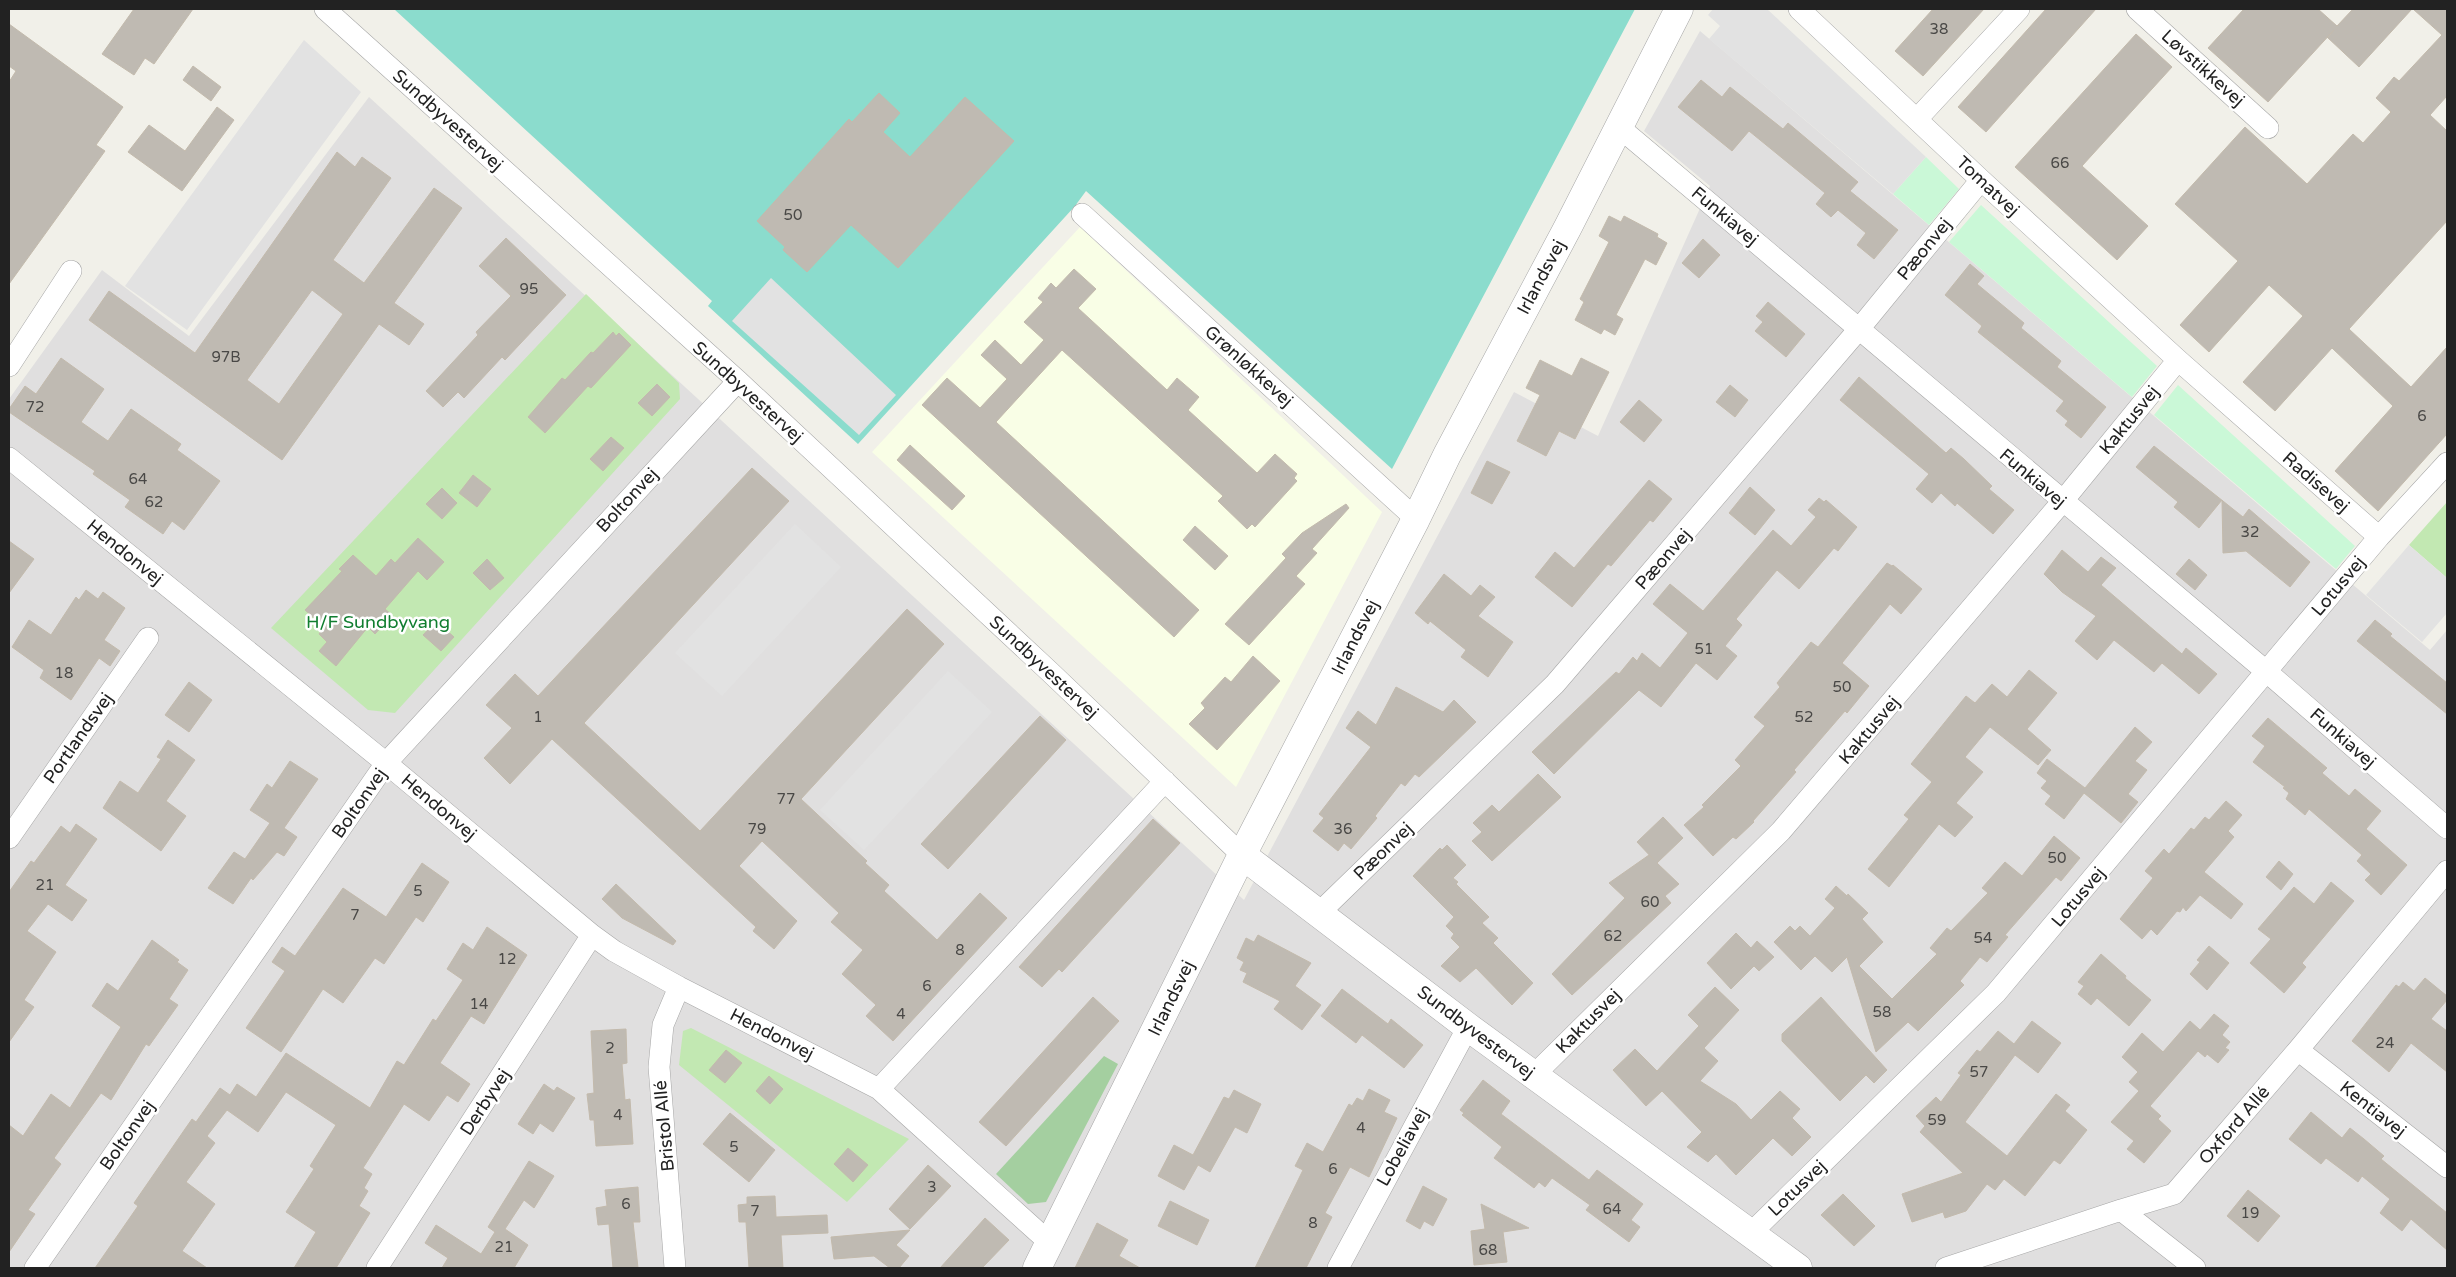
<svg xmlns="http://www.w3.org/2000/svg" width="2456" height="1277" viewBox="0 0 2456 1277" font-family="'Varela Round',sans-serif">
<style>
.residential{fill:#e0dfdf}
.education{fill:#f9fee6}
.grass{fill:#c2e8b2}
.forest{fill:#a4cfa0}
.park{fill:#caf8d7}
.pitch{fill:#8bdccd}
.parking{fill:#e2e2e2}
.building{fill:#bfbab2;stroke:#c3baac;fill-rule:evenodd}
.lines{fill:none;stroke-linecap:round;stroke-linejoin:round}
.minor-casing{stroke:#a6a6a6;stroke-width:22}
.tertiary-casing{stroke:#a6a6a6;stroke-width:29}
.minor{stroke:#fff;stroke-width:21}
.tertiary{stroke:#fff;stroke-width:28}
.labels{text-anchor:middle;stroke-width:5;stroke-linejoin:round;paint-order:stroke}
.number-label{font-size:15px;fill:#494846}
.street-label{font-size:18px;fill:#222;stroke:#fff}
.park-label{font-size:18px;fill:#117e30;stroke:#fff}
</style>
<rect width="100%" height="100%" fill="#f1f0e9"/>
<!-- residential -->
<path class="residential" d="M1700,31l730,619 17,-20v638h-2438v-869l93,-129 87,66 180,-239 875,803 270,-508 84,44 112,-250 -66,-55z"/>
<!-- education -->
<path class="education" d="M1080,227l302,285 -146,275 -364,-335z"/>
<!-- grass -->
<path class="grass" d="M586,294l93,89 1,16 -285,314 -27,-3 -97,-82z
M2447,502v76l-38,-33z
M691,1028l218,111 -62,63 -168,-137 4,-34z"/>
<!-- forest -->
<path class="forest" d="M1104,1056l14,8 -72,138 -18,2 -32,-30z"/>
<!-- park -->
<path class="park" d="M1926,157l33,32 -30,36 -36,-31z
M1981,205l176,161 -25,31 -183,-155z
M2178,385l177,161 -19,23 -182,-154z"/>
<!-- pitch -->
<path class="pitch" d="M394,9h1241l-243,460 -306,-278 -11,15 -217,238 -150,-138 4,-5z"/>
<!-- parking -->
<path class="parking" d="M1713,9h54l159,148 -33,37 -184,-155 11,-13 -12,-11z
M304,40l57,52 -174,238 -62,-44z
M771,278l125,117 -37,40 -127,-114z
M795,524l46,43 -119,129 -47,-43z
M2409,545l38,33v35l-25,29 -56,-47z
M948,671l44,41 -128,138 -44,-40z"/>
<!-- building -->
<path class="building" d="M134,9h59l-39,55 -9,-6 -11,17 -32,-21z
M1933,9h51l-61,67 -28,-25z
M2046,9h50l-110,123 -28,-25z
M2244,9h74l19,17 16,-17h59l-53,58 -32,-30 7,-7 -66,72 -60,-54z
M2413,9h34v87l-17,19 17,16v90l-98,108 62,58 36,-40v87l-69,77 -43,-40 58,-65 -61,-58 -57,63 -32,-29 60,-66 -34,-31 -60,67 -29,-27 58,-64 -63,-57 70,-77 62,57 46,-50 10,9 28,-31 -15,-14 18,-21 5,4 43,-46z
M9,24l114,83 -27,38 9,6 -96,133v-202l7,-11 -7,-5z
M2136,34l36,33 -90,99 66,60 -31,34 -102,-93z
M193,66l28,21 -10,14 -28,-21z
M1701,80l21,17 8,-10 53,42 5,-6 70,59 -8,9 48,39 -24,29 -17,-14 9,-12 -28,-23 -7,7 -15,-13 9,-11 -76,-62 -17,20 -54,-44z
M879,93l21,20 -17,19 27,25 55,-60 49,44 -116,127 -47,-43 -44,47 -24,-22 2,-3 -28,-26 92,-102 3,3z
M217,107l17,13 -52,71 -54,-39 21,-27 36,26z
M337,152l18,15 7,-10 29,21 -58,82 31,23 70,-95 28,20 -68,95 30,21 -15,21 -30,-21 -97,136 -193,-140 20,-29 86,62zM312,290l31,24 -64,90 -32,-24z
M1609,216l12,6 3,-6 34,18 -1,3 10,6 -11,22 -11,-6 -29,56 7,4 -8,16 -11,-6 -3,5 -26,-14 9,-18 -4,-3 29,-57 -10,-6z
M506,238l60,57 -61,65 -3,-3 -38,41 -6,-6 -15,15 -17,-16 52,-56 -2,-3 35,-36 -32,-30z
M1703,239l17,16 -21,23 -17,-15z
M1970,264l14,12 -7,8 47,39 -3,5 40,33 -4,6 49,40 -25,31 -16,-13 3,-4 -12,-10 8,-10 -86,-69 4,-6 -37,-31z
M1074,269l22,20 -18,19 89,82 10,-12 22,19 -11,13 69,63 18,-19 22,20 -3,4 3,3 -42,46 -3,-3 -5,5 -29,-28 5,-5 -161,-146 -66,72 203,188 -25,27 -252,-232 25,-27 33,30 27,-29 -26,-24 14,-15 26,25 23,-25 -20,-18 19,-20 -5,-4 13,-15 5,5z
M1768,302l37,32 -19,23 -31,-26 8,-9 -7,-6z
M613,332l3,4 3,-3 12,12 -40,43 -3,-2 -43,47 -17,-16 34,-39 3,2 26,-28 2,1z
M61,358l43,31 -23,33 27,19 23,-32 50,35 -4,6 43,31 -36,49 -12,-9 -9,13 -38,-27 5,-7 -37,-26 2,-3 -86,-59v-3l16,-23 11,8z
M1581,358l28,14 -34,67 -16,-8 -13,25 -29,-15 23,-46 -14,-7 14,-28 32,16z
M1859,377l87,76 5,-5 13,11 28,27 -3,3 25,21 -21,24 -36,-31 -2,3 -14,-13 -9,10 -16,-14 13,-15 -89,-74z
M657,384l13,13 -18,19 -14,-13z
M1730,385l18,15 -13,17 -19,-15z
M1639,400l23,20 -18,22 -24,-20z
M611,437l13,11 -21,23 -13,-12z
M910,445l55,51 -13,14 -55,-50z
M2154,446l89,71 6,-8 61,53 -20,25 -44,-36 -23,2 -1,-53 -23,28 -25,-21 4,-5 -42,-35z
M1487,461l23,11 -18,32 -21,-11z
M752,468l37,33 -205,222 116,108 207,-222 37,35 -143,155 66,62 -2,2 24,22 -5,6 53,49 43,-47 27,25 -114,123 -27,-25 10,-11 -34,-31 21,-24 -32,-28 8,-9 -77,-72 -23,25 58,55 -23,28 -21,-18 3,-4 -204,-188 -42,45 -26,-26 28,-30 -26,-23 29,-31 23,22z
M473,475l18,14 -14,18 -18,-14z
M1649,480l23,19 -19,23 -3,-2 -39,46 -3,-2 -36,43 -37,-30 20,-25 19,16z
M1750,487l25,23 -20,25 -26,-22z
M442,488l15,15 -15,16 -16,-15z
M1819,498l5,4 2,-2 31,27 -19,24 -4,-3 -35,41 -22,-19 -41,49 6,6 -17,21 12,10 -20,24 -21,-17 -35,44 -22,-17 -85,84 -22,-22 84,-80 3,2 14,-17 4,4 5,-8 18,15 28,-35 -35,-29 17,-20 33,27 70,-81 18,16 25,-29 -8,-7z
M1346,504l3,4 -37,41 5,4 -21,23 9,8 -56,61 -24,-21 61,-66 -4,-4 20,-21z
M1195,526l33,30 -13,14 -32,-30z
M418,538l26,24 -17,18 -9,-9 -33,38 7,6 -17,19 -7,-7 -32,39 -17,-15 8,-9 -8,-8 5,-7 -19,-17 37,-39 -3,-2 14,-14 23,21 15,-17 4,4z
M9,541l25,18 -25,34z
M2062,550l26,22 13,-15 15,11 -15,17 81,69 4,-6 31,26 -18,20 -37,-31 -8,9 -40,-32 -17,20 -22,-19 21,-25 -34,-24 -18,-18z
M487,559l17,19 -14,12 -17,-17z
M2189,559l18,16 -12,15 -19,-16z
M1887,563l5,3 1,-1 29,24 -21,25 -11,-10 -48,59 27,23 -22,27 -2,-2 -51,59 2,2 -43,49 1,1 -18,17 -3,-2 -20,19 -29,-31 20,-18 -2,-2 39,-39 -6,-6 30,-34 -11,-9 26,-30 -3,-4 34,-41 7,5z
M1444,574l27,22 9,-11 15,12 -17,19 35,26 -25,35 -27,-20 5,-7 -36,-29 -2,3 -13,-11z
M86,590l12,9 5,-7 22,16 -21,32 16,11 -10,15 -11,-8 -28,42 -31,-22 4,-8 -32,-23 17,-27 22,15 25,-38 3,3z
M2375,620l17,14 -2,2 57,47v31l-90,-73z
M436,621l18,16 -13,14 -18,-16z
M1253,656l27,25 -63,69 -28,-26 16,-16 -4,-5 24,-26 6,5z
M2029,670l28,23 -30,36 24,21 -13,15 -48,-38 -25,30 18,15 -27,31 17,14 -18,20 -16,-13 -50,63 -21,-18 41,-50 -5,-4 28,-33 -21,-18 55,-68 9,7 17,-19 15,13z
M189,682l23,18 -23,32 -24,-17z
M1396,687l47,25 11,-12 22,22 -57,55 -4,-3 -10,12 -4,-3 -26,33 2,2 -26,31 -7,-6 -6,8 -25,-20 11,-13 -5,-4 52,-67 -25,-19 12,-17 18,14z
M1040,716l26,24 -118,129 -27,-25z
M2268,718l59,50 -5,5 27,23 6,-7 26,22 -15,18 41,36 -26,30 -16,-15 6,-6 -14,-13 5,-6 -53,-46 -4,6 -19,-16 3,-6 -6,-5 2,-1 -32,-25 12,-16 -13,-10z
M2135,727l17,15 -17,19 12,9 -19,24 10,8 -17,21 -37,-30 -20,26 -19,-15 6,-8 -10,-8 6,-7 -10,-8 10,-14 38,29z
M168,740l27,20 -29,41 20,15 -25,35 -58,-43 17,-27 18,12 23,-34 -4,-2z
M290,761l28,18 -34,49 13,9 -13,19 -7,-4 -24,28 -2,-2 -18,26 -25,-16 26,-36 11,7 25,-36 -20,-13 17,-26 5,4z
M1538,774l23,23 -69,64 -20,-20 10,-9 -9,-9 19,-18 7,7z
M2226,801l16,14 -14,16 6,6 -30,35 39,32 -12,15 -31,-24 -14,16 -3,-4 -3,5 -3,-1 -20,24 -6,-6 -9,10 -22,-20 33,-41 -8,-7 19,-22 5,5 22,-26 3,2 11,-13 4,3z
M1663,817l20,21 -26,25 22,21 -14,12 6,7 -99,92 -20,-21 73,-76 -16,-15 40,-28 5,5 -17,-18z
M1153,819l27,24 -118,129 -3,-3 -17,18 -23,-20z
M76,824l21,15 -32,46 22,15 -15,21 -24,-17 -21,27 29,21 -32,48 10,7 -25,35v-150l22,-31 3,2 27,-37 9,7z
M2054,836l26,22 -19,23 -5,-4 -51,58 3,2 -21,25 -7,-5 -20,24 4,4 -46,46 -10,-9 -32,30 -29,-95 -15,15 -17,-16 -14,14 -27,-28 16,-16 5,5 5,-5 10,10 25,-28 -10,-9 11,-13 11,10 1,-2 20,19 -6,6 21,23 -24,24 33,33 45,-45 -7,-6 17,-20 4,3 37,-38 -6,-5 23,-26 17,14z
M1447,845l19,20 -13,13 5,4 -2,2 33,33 -7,6 16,15 -5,5 40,40 -21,22 -36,-37 -16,14 -19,-16 19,-19 -9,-9 3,-4 -8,-8 8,-9 -41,-41 27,-28 2,2z
M2279,861l14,13 -12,16 -15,-13z
M422,863l27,19 -26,40 -7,-5 -32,47 -9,-6 -32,45 -20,-14 -42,63 -35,-24 39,-57 -13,-9 10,-15 13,9 48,-68 43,29z
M2331,882l23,19 -52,62 4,4 -22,26 -34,-30 21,-24 -13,-10 36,-42 20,17z
M616,884l60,57 -3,4 -51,-27 -20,-19z
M487,927l40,28 -43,69 -13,-8 -31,47 30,21 -12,18 -11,-7 -18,26 -25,-17 -41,64 9,6 -8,14 4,3 -9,15 11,7 -34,55h-42l22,-36 -30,-20 28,-43 -4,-3 26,-41 -50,-33 -28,40 -31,-22 -20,26 8,7 -29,39 29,22 -33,47 25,17h-112l43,-62 -4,-3 51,-74 7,-10 4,3 24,-34 10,7 7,-11 19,13 30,-44 84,55 27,-47 7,4 29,-46 3,2 27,-41 -16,-11 16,-26 10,7z
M1736,933l15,15 6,-7 17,16 -15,14 -5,-5 -23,23 -24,-26z
M1258,935l53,28 -16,23 26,19 -19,25 -28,-21 6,-8 -37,-19 4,-9 -7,-3 4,-8 -7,-4 9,-20 8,4z
M152,940l27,20 -2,2 11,8 -19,29 9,6 -29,41 -3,-2 -35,56 -10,-7 -47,65 7,6 -33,46 7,4 -26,38v-127l14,11 28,-42 19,14 51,-81 -29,-21 15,-23 11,8z
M2209,946l20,17 -22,27 -17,-16 10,-12 -3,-2z
M2101,954l25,22 -1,2 26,22 -22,26 -32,-28 -6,7 -13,-11 6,-8 -6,-4z
M2425,978l22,18v4l-16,19 16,12v41l-36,-29 -22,29 -37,-31 44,-56 3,2 4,-5 11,9z
M1715,987l24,23 -35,38 14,13 -18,20 36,23 15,16 29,-29 20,18 -8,9 19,19 -19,19 -19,-18 -37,37 -20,-21 -8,8 -21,-15 15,-15 -40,-41 -16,15 -33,-36 22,-21 22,22 42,-45 -11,-11z
M1342,989l46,35 3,-5 32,26 -19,23 -42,-33 -6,8 -35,-27z
M1093,997l26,24 -113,125 -27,-24z
M1821,997l66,73 -13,13 -8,-8 -26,26 -58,-60v-7z
M2214,1014l15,12 -7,9 8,7 -5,6 4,2 -11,13 -11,-9 -2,3 -7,-6 -48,55 11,10 -3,3 13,12 -27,32 -17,-14 7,-8 -23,-19 28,-31 -10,-9 9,-10 -16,-15 20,-24 21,19 27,-31 10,9z
M2032,1021l29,22 -23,30 -23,-18 -50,67 42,34 49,-62 14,11 -5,6 22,19 -27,34 -6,-4 -29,36 -21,-17 -9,11 -8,-6 -21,27 -21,7 -2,-6 -31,10 -10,-28 61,-21 -43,-41 5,-6 -9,-10 20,-19 5,5 20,-27 -3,-2 19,-23 3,2 18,-21 16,13z
M626,1029l1,34 -5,1 3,36 5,-1 3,45 -37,2 -2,-26h-4l-3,-26 7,-1 -3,-62z
M726,1050l16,13 -17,20 -16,-13z
M769,1076l14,13 -13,15 -14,-13z
M1483,1080l27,21 -9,13 88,66 8,-10 46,34 -12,16 9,7 -11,15 -43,-32 4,-5 -38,-27 -7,9 -6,-5 -5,6 -40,-30 8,-11 -40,-32 2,-2 -4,-3z
M544,1084l10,7 3,-4 18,11 -22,34 -13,-9 -7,11 -15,-10z
M1369,1089l21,11 -6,12 13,6 -28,59 -19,-10 -25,46 7,4 -26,51h-51l48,-98 -8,-4 12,-23 16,9 26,-48 3,2 5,-8 6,3z
M1234,1090l27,14 -14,29 -12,-6 -25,45 -12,-7 -14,25 -26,-14 16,-31 19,10 31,-58 5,2z
M2311,1112l31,26 8,-10 14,11 20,17 -3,3 66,54v37l-36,-31 -9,12 -22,-18 10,-14 -28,-23 -4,6 -32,-24 -5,6 -32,-25z
M730,1113l45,37 -26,32 -46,-38z
M848,1148l20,17 -15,17 -19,-18z
M529,1161l25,15 -20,32 -10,-8 -19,29 23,16 -14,23h-72l6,-10 -23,-15 11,-18 45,29 14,-22 -7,-5z
M928,1165l23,21 -41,43 -21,-20z
M1423,1186l24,13 -14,27 -9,-5 -4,8 -14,-8z
M638,1187l2,35h-7l5,46h-25l-4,-44 -11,1 -2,-17 11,-2 -2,-16z
M2248,1190l32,26 -22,26 -31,-26z
M1843,1194l32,32 -21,20 -33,-31z
M775,1196l1,21 51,-2 1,18 -47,2 2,33h-34l-3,-46h-7l-1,-17 9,-1v-7z
M1170,1201l39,19 -12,25 -39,-19z
M1481,1204l48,24 -26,4 4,30 -33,3 -3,-34 14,-2z
M985,1218l24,22 -27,28h-42z
M1097,1223l31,17 -9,16 21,12h-65z
M910,1230l-14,15 13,11 -10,12h-9l-16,-12 -40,3 -3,-22z"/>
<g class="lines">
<defs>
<path id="minor" d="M325,9l413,372 312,291 192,183
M1799,9l182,171 197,180 201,177 68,-74
M2137,9l131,119
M1917,119l102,-110
M1620,128l647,544 180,156
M1082,214l334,305
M9,366l62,-95
M9,458l377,305 206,172 22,16 65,36 200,102 171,154
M9,838l139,-200
M1319,913l236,-229 304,-355 122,-149
M2298,1050l149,117
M1534,1075l247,-244 281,-329 116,-142
M879,1089l286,-308
M2121,1210l74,58
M1751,1233l245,-240 383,-456
M35,1268l351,-505 352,-382
M377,1268l215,-333
M675,1268l-16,-201 4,-42 16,-38
M1338,1268l130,-241
M1946,1268l175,-58 53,-16 124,-144 149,-179"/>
<path id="tertiary" d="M1242,855l226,172 330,241
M1037,1268l205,-413 174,-336 31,-64 121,-228 111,-218"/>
</defs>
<!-- minor casing -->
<use href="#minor" class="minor-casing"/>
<!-- tertiary casing -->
<use href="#tertiary" class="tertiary-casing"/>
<!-- minor -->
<use href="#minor" class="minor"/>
<!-- tertiary -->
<use href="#tertiary" class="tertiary"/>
</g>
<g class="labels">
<!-- number labels -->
<g class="number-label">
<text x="1939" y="34">38</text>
<text x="2060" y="168">66</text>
<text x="793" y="220">50</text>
<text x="529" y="294">95</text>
<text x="226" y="362">97B</text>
<text x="35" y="412">72</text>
<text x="2422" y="421">6</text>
<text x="138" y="484">64</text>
<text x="154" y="507">62</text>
<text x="2250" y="537">32</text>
<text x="1704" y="654">51</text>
<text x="64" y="678">18</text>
<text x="1842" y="692">50</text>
<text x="538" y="722">1</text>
<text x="1804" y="722">52</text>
<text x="786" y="804">77</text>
<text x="757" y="834">79</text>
<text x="1343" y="834">36</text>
<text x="2057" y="863">50</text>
<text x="45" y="890">21</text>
<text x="418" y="896">5</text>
<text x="1650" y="907">60</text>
<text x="355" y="920">7</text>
<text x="1613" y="941">62</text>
<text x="1983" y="943">54</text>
<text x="960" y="955">8</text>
<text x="507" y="964">12</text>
<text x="927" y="991">6</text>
<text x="479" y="1009">14</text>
<text x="1882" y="1017">58</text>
<text x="901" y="1019">4</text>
<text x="2385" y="1048">24</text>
<text x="610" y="1053">2</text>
<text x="1979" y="1077">57</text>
<text x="618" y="1120">4</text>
<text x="1937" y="1125">59</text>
<text x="1361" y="1133">4</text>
<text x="734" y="1152">5</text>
<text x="1333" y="1174">6</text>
<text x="932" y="1192">3</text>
<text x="626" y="1209">6</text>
<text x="1612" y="1214">64</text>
<text x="755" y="1216">7</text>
<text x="2250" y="1218">19</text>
<text x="1313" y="1228">8</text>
<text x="504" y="1252">21</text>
<text x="1488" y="1255">68</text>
</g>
<!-- street labels -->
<g class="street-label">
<text transform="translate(2203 68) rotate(42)" y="6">Løvstikkevej</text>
<text transform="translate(448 120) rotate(42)" y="6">Sundbyvestervej</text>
<text transform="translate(1988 186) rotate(43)" y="6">Tomatvej</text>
<text transform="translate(1725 216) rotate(40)" y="6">Funkiavej</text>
<text transform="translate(1924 249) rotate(-51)" y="6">Pæonvej</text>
<text transform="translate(1541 277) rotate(-62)" y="6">Irlandsvej</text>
<text transform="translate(1249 366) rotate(42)" y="6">Grønløkkevej</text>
<text transform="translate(748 392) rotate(42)" y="6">Sundbyvestervej</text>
<text transform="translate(2129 420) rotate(-51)" y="6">Kaktusvej</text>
<text transform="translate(2033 478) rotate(40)" y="6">Funkiavej</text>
<text transform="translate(2316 482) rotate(41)" y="6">Radisevej</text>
<text transform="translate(627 500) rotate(-47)" y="6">Boltonvej</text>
<text transform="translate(125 552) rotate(39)" y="6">Hendonvej</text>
<text transform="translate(1663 559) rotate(-49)" y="6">Pæonvej</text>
<text transform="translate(2338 586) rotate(-50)" y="6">Lotusvej</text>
<text transform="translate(1355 637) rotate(-63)" y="6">Irlandsvej</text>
<text transform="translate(1044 667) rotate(43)" y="6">Sundbyvestervej</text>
<text transform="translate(1869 730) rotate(-50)" y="6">Kaktusvej</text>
<text transform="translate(78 738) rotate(-55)" y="6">Portlandsvej</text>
<text transform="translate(2343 738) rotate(41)" y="6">Funkiavej</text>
<text transform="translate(359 803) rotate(-55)" y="6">Boltonvej</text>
<text transform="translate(439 807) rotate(40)" y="6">Hendonvej</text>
<text transform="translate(1383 851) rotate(-44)" y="6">Pæonvej</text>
<text transform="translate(2078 897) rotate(-50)" y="6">Lotusvej</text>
<text transform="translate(1171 998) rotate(-64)" y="6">Irlandsvej</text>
<text transform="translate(1588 1021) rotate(-45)" y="6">Kaktusvej</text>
<text transform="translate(1476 1032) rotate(37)" y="6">Sundbyvestervej</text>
<text transform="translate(772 1034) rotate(27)" y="6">Hendonvej</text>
<text transform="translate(485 1102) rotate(-57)" y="6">Derbyvej</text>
<text transform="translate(2373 1109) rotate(38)" y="6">Kentiavej</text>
<text transform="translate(2234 1125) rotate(-49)" y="6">Oxford Allé</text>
<text transform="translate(664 1126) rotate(-95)" y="6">Bristol Allé</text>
<text transform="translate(127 1135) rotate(-55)" y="6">Boltonvej</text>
<text transform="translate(1402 1147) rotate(-61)" y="6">Lobeliavej</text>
<text transform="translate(1797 1188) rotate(-44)" y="6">Lotusvej</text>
</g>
<!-- park labels -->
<g class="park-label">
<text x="378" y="628">H/F Sundbyvang</text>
</g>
</g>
<!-- border -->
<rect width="2456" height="1277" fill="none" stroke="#222222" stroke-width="20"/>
</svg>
